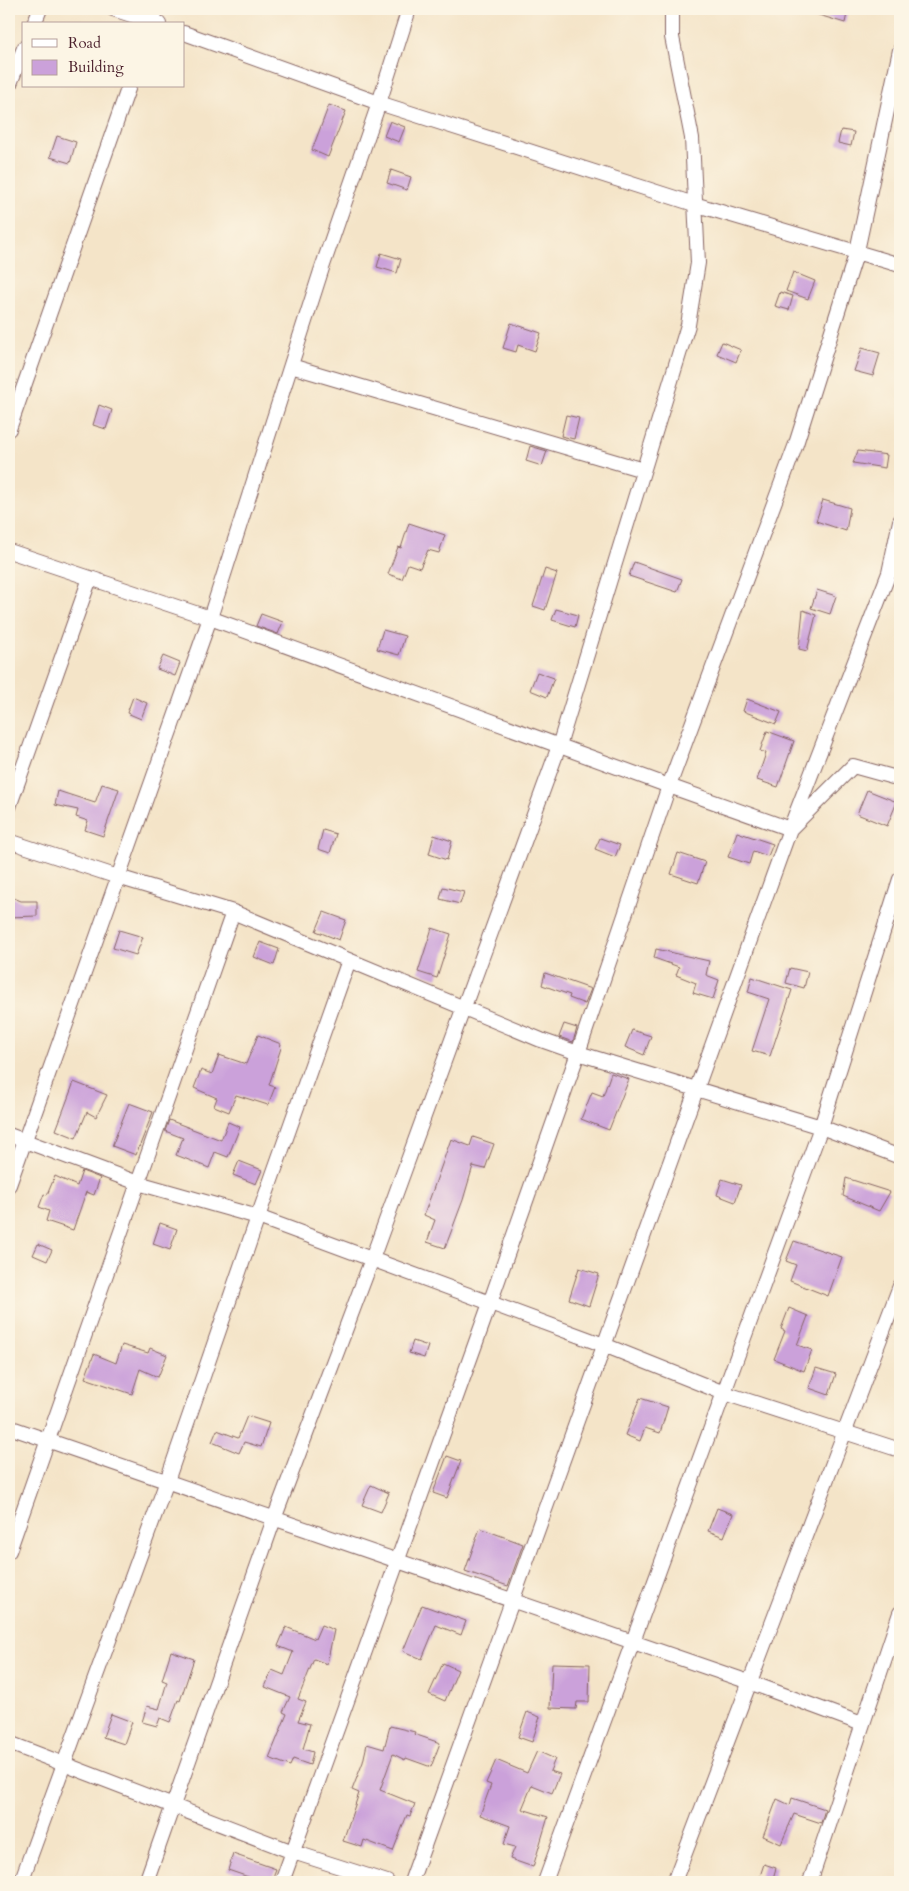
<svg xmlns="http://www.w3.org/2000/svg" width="909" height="1891" viewBox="0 0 909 1891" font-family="Cardo,serif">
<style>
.building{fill:#cba1da}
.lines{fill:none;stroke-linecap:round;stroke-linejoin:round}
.street-casing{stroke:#866462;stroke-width:16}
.street{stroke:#fff;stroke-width:14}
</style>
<rect width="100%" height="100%" fill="#fcf5e5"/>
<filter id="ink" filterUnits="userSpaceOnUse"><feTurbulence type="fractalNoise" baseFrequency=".02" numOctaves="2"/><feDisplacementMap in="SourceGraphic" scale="10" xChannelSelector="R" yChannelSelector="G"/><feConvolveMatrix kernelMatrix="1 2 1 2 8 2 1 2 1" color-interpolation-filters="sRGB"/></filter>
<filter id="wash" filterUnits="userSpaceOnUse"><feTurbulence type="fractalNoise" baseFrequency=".0096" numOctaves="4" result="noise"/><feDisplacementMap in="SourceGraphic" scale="20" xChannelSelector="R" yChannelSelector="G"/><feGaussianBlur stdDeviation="1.12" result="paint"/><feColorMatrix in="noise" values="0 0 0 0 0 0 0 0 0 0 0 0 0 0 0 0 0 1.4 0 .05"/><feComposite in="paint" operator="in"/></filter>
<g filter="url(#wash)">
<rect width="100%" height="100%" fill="#f4e4c8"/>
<g id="blocks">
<!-- building -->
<path class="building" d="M810,9h38l-3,14 -36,-11z
M329,105l17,6 -18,46 -16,-7z
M390,121l15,6 -6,15 -15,-6z
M841,130l13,2 -3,14 -13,-3z
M57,136l19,6 -6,21 -20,-6z
M391,170l20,7 -4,13 -20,-7z
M381,253l20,6 -4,14 -20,-6z
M793,272l22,9 -7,18 -22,-8z
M780,292l13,4 -4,14 -14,-4z
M511,323l30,10 -6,18 -17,-6 -2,7 -13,-4z
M722,342l19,8 -5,12 -19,-8z
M862,348l18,5 -7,23 -19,-5z
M99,405l13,5 -6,19 -13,-4z
M566,415l13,3 -5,21 -13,-3z
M530,446l17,5 -5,15 -16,-5z
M858,451l29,4 -2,13 -32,-5z
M823,500l27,8 -4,23 -30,-10z
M409,523l36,12 -6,18 -11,-3 -8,18 -12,-4 -6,15 -14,-5 10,-27 3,1z
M634,562l48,17 -5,13 -48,-16z
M545,569l12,4 -12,37 -12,-4z
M817,590l19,6 -6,18 -19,-6z
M556,609l22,6 -3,12 -23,-7z
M803,610l13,5 -9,36 -8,-2z
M261,614l22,8 -5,12 -22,-8z
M383,630l22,6 -6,19 -22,-6z
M163,656l17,7 -5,13 -18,-7z
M537,672l17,6 -7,19 -17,-7z
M133,697l14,6 -6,16 -14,-6z
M747,699l34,13 -5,12 -33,-13z
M767,731l27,10 -16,46 -21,-7 9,-27 -6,-2z
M102,784l17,5 -16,47 -18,-6 3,-9 -12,-4 2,-7 -23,-5 3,-14 37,12z
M867,790l30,12 -10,24 -30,-12z
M323,830l13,4 -6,19 -12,-4z
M737,832l36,12 -5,12 -15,-5 -4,13 -21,-7z
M434,835l18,6 -5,19 -18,-6z
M600,838l20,7 -5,12 -20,-8z
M678,853l27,9 -7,21 -27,-9z
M443,887l21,5 -4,12 -20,-5z
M9,896l12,5h16v15l-28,1z
M324,912l22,8 -7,20 -23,-9z
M432,928l19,6 -14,44 -19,-6z
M119,930l24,7 -7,18 -23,-7z
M260,942l19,7 -5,16 -20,-8z
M656,949l53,12 -3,14 13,5 -6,19 -20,-6 3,-10 -20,-8 3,-8 -25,-9z
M790,968l18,4 -4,16 -18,-5z
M545,973l46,16 -6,15 -16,-6 1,-3 -28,-10z
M752,977l40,13 -22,66 -18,-5 17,-52 -21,-7z
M564,1024l13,4 -4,14 -14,-5z
M632,1030l19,6 -7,19 -19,-8z
M258,1035l23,9 -1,3 1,1 -12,37 6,2 -7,18 -32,-10 -7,17 -15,-6 3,-8 -23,-10 7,-18 11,4 7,-19 27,9z
M611,1073l18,6 -20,51 -28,-11 11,-27 11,4z
M74,1082l33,13 -11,22 -9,-5 -11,26 -20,-8z
M129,1103l24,9 -17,43 -24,-9z
M169,1120l52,20 7,-18 12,5 -12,30 -13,-5 -6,16 -33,-13 7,-17 -18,-7z
M473,1137l21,7 -9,25 -12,-3 -10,34 -18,48 -18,-6 8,-22 -11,-5 27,-76 19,7z
M239,1161l23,9 -6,14 -23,-9z
M82,1171l18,7 -6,17 -8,-3 -13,38 -27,-9 3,-10 -10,-4 5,-13 3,1 8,-19 22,10z
M846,1178l44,14 -11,19 -36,-15z
M722,1179l19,6 -6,17 -18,-7z
M160,1223l17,6 -7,21 -17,-6z
M794,1241l48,16 -14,39 -38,-15 6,-16 -10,-4z
M38,1244l14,6 -5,11 -14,-6z
M579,1268l20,6 -10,32 -20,-7z
M789,1308l19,8 -11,29 15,5 -8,21 -30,-12 11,-28 -4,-2z
M413,1341l15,5 -4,12 -15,-5z
M122,1345l26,8 2,-5 17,7 -9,22 -18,-8 -8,25 -47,-16 9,-24 22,9z
M816,1368l20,6 -7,21 -20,-7z
M640,1398l28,9 -8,26 -15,-5 -5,13 -15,-6z
M247,1416l22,7 -8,24 -17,-5 -5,11 -27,-11 5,-12 21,8z
M447,1456l14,5 -14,37 -14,-5z
M371,1485l18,8 -8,19 -19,-7z
M717,1508l16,6 -9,23 -16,-6z
M480,1528l43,16 -15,42 -43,-15z
M422,1605l44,16 -5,14 -25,-10 -14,34 -19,-8z
M321,1625l13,5 -7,34 -13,-5 -16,40 8,3 -8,19 12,3 -7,25 10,3 -3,13 -17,-6 -3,7 -21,-8 18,-44 -4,-2 7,-15 -25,-10 7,-17 12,5 9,-23 -15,-6 8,-19 29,12z
M171,1651l23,8 -14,42 -2,-1 -8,22 -10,-4 -3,8 -15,-4 5,-16 12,3 8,-27 -5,-2z
M443,1663l15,7 -13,31 -16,-7z
M552,1663l38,1 -1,38h-12l-1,7 -26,-1z
M527,1712l13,5 -8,25 -14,-5z
M111,1714l21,8 -8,22 -21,-7z
M390,1726l25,6 -1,2 26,9 -9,24 -25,-9 -1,2 -12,-6 -13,36 35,14 -5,12 -3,-1 -14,36 -29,-11 -2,7 -19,-6 16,-48 -7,-3 11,-28 4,-18 17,5z
M537,1751l18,8 -5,12 10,3 -8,19 -20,-8 -10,24 26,8 -15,50 -23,-8 5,-12 -11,-3 6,-18 -30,-11 11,-30 -5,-2 10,-23 31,13z
M792,1798l33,11 -4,14 -27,-9 -13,30 -18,-8 14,-37 13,6z
M233,1854l43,15 -5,13h-8l-35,-12z
M764,1864l12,4 -4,14h-14z"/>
</g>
</g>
<g filter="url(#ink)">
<use href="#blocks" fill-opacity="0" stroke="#866462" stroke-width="1"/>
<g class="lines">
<defs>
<path id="street" d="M113,9l46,15
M34,24l6,-15
M151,24l6,-15
M184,33l195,70 315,101 206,61
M9,86l15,-38
M291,366l352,104
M9,429l120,-343
M9,551l201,67 459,168 121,43 63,-63 47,13
M9,807l81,-229
M9,841l109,36 115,35 308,128 37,13 243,74 79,30
M9,1135l129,48 120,34 346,128 120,48 176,57
M9,1185l201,-567 112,-350 57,-165 30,-94
M9,1427l740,255 113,42
M9,1551l224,-639
M9,1743l284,109 94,30
M21,1882l146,-401 91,-264 91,-257
M146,1882l128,-363 98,-260 187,-513 129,-421 10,-62 -6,-125 -20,-101v-28
M282,1882l208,-579 88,-250 91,-267 127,-342 61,-193 43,-201
M411,1882l379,-1053 99,-256 11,-52
M545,1882l276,-755 79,-248
M674,1882l226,-596
M810,1882l90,-269"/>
</defs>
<!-- street casing -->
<use href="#street" class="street-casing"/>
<!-- street -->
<use href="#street" class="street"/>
</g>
</g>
<!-- margin -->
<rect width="909" height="1891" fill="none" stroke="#fcf5e5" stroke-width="30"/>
<!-- legend -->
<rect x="22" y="22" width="162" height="65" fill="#fcf5e5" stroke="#b59f9b"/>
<rect x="32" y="39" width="25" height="8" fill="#ffffff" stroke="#b59f9b"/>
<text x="68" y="48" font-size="15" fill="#4a1f2b">Road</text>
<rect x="32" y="60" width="25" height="15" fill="#cba1da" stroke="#b59f9b"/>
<text x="68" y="72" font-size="15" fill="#4a1f2b">Building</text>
</svg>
